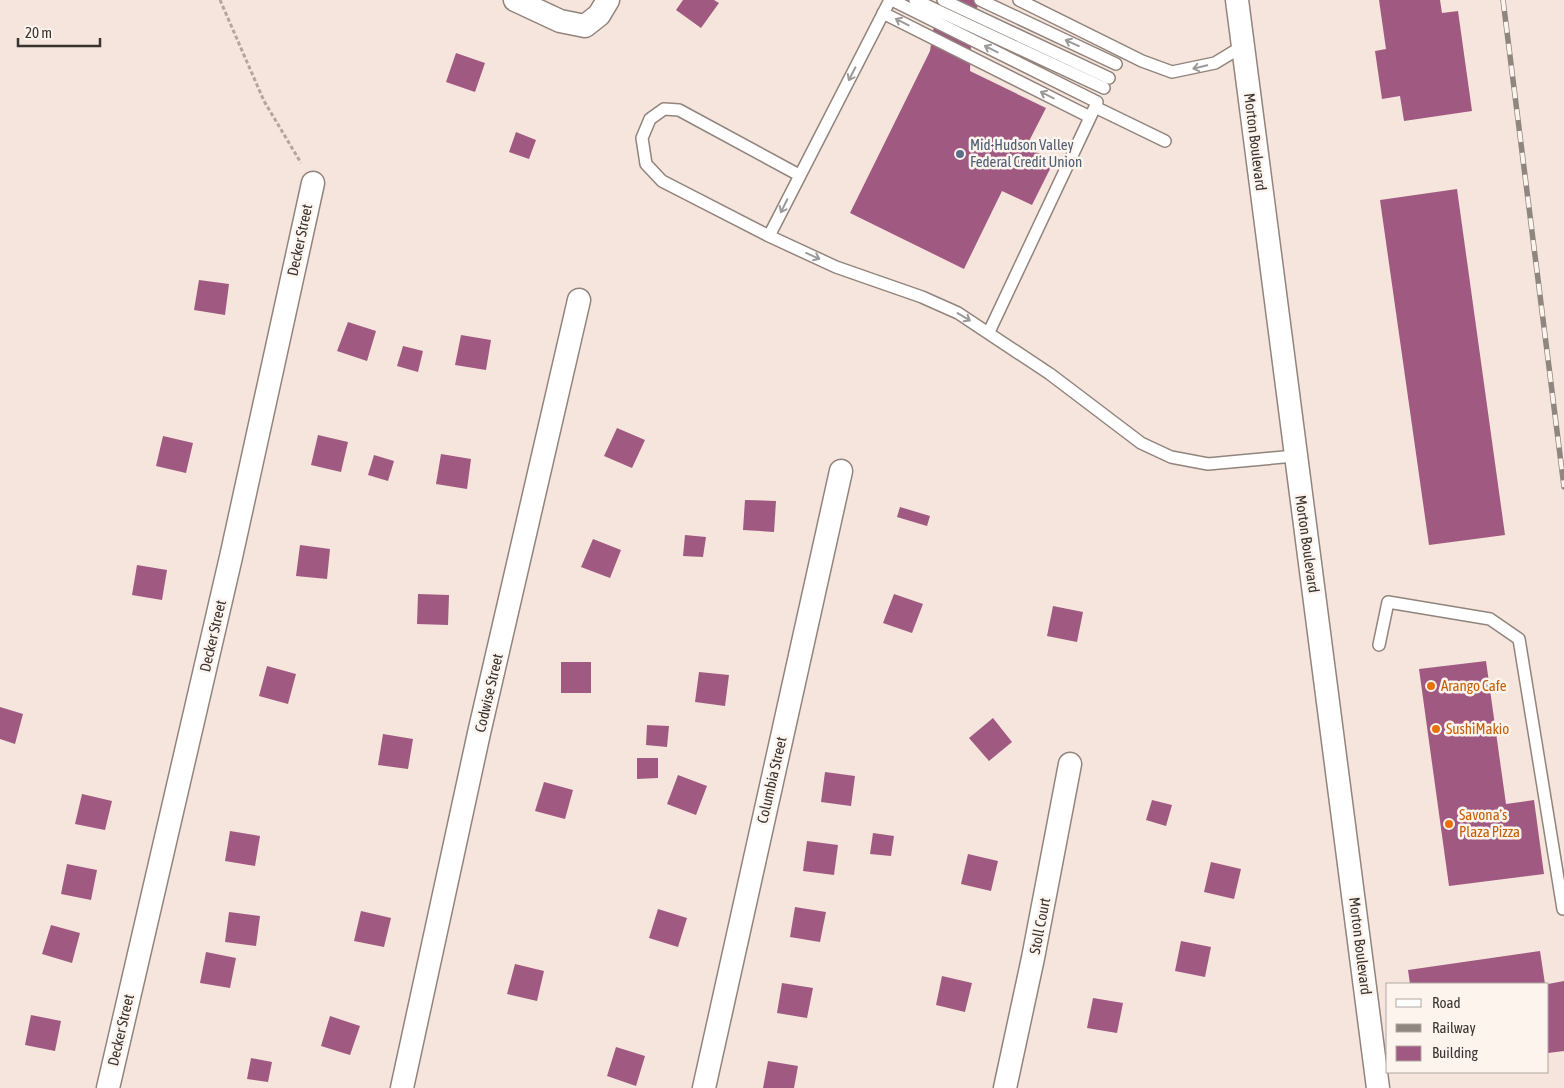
<svg xmlns="http://www.w3.org/2000/svg" width="1564" height="1088" viewBox="0 0 1564 1088" font-family="'Asap Condensed',sans-serif">
<style>
.building{fill:#a05a82}
.lines{fill:none;stroke-linecap:round;stroke-linejoin:round}
.lane-casing{stroke:#92847c;stroke-width:14}
.street-casing{stroke:#92847c;stroke-width:25}
.path{stroke:#b2a69f;stroke-width:3;stroke-dasharray:4 2.5;stroke-linecap:butt}
.lane{stroke:#fff;stroke-width:11}
.street{stroke:#fff;stroke-width:22}
.rail-casing{stroke:#908680;stroke-width:5.5}
.rail{stroke:#fdf4ee;stroke-width:4;stroke-dasharray:11;stroke-linecap:butt}
.oneway{stroke:#9c9a98}
.service-dot{fill:#5c6f8a;stroke:#fdf4ee;stroke-width:2}
.food-dot{fill:#e8710a;stroke:#fdf4ee;stroke-width:2}
.labels{text-anchor:middle;stroke-width:5;stroke-linejoin:round;paint-order:stroke}
.street-label{font-size:15px;fill:#3a3431;stroke:#fdf4ee}
.service-label{font-size:15px;fill:#4e5e75;stroke:#fdf4ee;text-anchor:start}
.food-label{font-size:15px;fill:#c56008;stroke:#fdf4ee;text-anchor:start}
</style>
<rect width="100%" height="100%" fill="#f5e5dc"/>
<!-- building -->
<path class="building" d="M683,0h31l5,3 -18,25 -25,-18z
M938,0h43l-9,17 -2,54 76,37 -20,39 28,14 -22,44 -30,-14 -38,78 -114,-56 80,-162z
M1379,0h61l2,13 16,-2 14,100 -68,10 -4,-25 -18,3 -7,-48 11,-2z
M456,53l29,10 -10,29 -29,-10z
M516,132l20,8 -7,19 -20,-7z
M1457,189l48,346 -76,10 -49,-345z
M199,280l30,4 -4,31 -31,-5z
M348,322l28,9 -9,30 -30,-10z
M461,335l30,5 -5,30 -31,-5z
M403,346l20,5 -5,21 -21,-6z
M617,428l28,12 -13,28 -28,-12z
M318,435l30,7 -7,30 -30,-7z
M163,436l30,7 -7,30 -30,-7z
M441,454l30,5 -4,30 -31,-5z
M374,455l20,6 -6,20 -20,-6z
M745,500l31,1 -2,31 -31,-2z
M900,507l30,9 -3,10 -30,-9z
M685,535l21,2 -3,20 -20,-1z
M593,539l28,11 -11,28 -29,-11z
M300,545l30,4 -3,30 -31,-3z
M137,565l30,5 -5,30 -30,-5z
M418,594l31,1 -1,30 -31,-1z
M894,594l29,10 -11,29 -29,-10z
M1053,606l30,6 -6,30 -30,-6z
M1486,661l20,143 28,-4 10,74 -95,12 -30,-217z
M561,662h30v31h-30z
M267,666l29,8 -8,30 -29,-8z
M699,672l30,3 -4,31 -30,-4z
M0,707l23,7 -8,30 -15,-5z
M993,718l19,24 -23,19 -20,-23z
M647,725l22,1 -2,21 -21,-2z
M383,734l30,5 -5,30 -30,-4z
M637,758h21v20l-21,1z
M825,772l30,4 -4,30 -30,-4z
M678,775l29,11 -11,29 -29,-11z
M544,782l29,8 -8,29 -30,-8z
M82,794l30,7 -7,29 -30,-6z
M1152,800l20,5 -6,21 -20,-6z
M230,831l30,5 -5,30 -30,-5z
M873,833l21,3 -3,20 -21,-2z
M807,841l31,4 -4,30 -31,-4z
M968,854l30,7 -7,30 -30,-7z
M1211,862l30,7 -7,30 -30,-7z
M67,864l30,6 -6,30 -30,-6z
M795,907l31,5 -6,30 -30,-5z
M658,909l29,9 -9,29 -29,-9z
M361,911l30,7 -7,29 -30,-6z
M229,912l31,4 -4,30 -31,-4z
M51,925l29,8 -8,30 -30,-9z
M1181,941l30,6 -6,30 -30,-6z
M1540,951l5,33h-135l-2,-14z
M206,952l30,6 -6,30 -30,-5z
M515,964l29,7 -7,30 -30,-7z
M942,976l30,7 -7,29 -29,-7z
M1564,981v70l-16,2v-69z
M782,983l31,5 -6,30 -30,-5z
M1093,998l30,5 -6,30 -30,-5z
M31,1015l30,6 -6,30 -30,-6z
M330,1016l30,10 -10,29 -29,-9z
M616,1047l29,9 -9,30 -29,-10z
M251,1058l21,4 -4,20 -21,-3z
M768,1061l30,5 -4,22h-31z"/>
<g class="lines">
<defs>
<path id="lane" d="M892,0l205,102
M915,0l189,88
M943,0l166,78
M980,0l136,64
M1019,0l123,61 30,11 43,-9 28,-17
M883,13l207,104
M799,175l-120,-65 -15,-1 -14,10 -8,19 4,26 16,17 107,55 67,31 86,30 36,16 92,61 91,69 30,14 37,7 87,-8
M769,236l121,-236
M989,332l106,-225 70,34
M1379,645l9,-43 102,17 29,20 44,270"/>
<path id="street" d="M515,0l45,21 25,5 14,-11 9,-15
M1237,0l141,1088
M108,1088l123,-531 82,-374
M402,1088l77,-355 100,-433
M704,1088l137,-617
M1005,1088l28,-130 37,-194"/>
</defs>
<!-- lane casing -->
<use href="#lane" class="lane-casing"/>
<!-- street casing -->
<use href="#street" class="street-casing"/>
<!-- path -->
<path class="path" d="M220,0l44,101 37,62"/>
<!-- lane -->
<use href="#lane" class="lane"/>
<!-- street -->
<use href="#street" class="street"/>
<defs>
<path id="rail" d="M1503,0l61,487"/>
</defs>
<!-- rail casing -->
<use href="#rail" class="rail-casing"/>
<!-- rail -->
<use href="#rail" class="rail"/>
</g>
<!-- one-way arrows -->
<defs><path id="oneway-shaft" d="M-6 0H5M1.5-3L5.5 0L1.5 3" fill="none" stroke-width="1.6" stroke-linecap="round" stroke-linejoin="round" transform="scale(1.25)"/></defs>
<g class="oneway">
<use href="#oneway-shaft" transform="translate(902 22) rotate(-153)"/>
<use href="#oneway-shaft" transform="translate(1072 43) rotate(-155)"/>
<use href="#oneway-shaft" transform="translate(991 49) rotate(-153)"/>
<use href="#oneway-shaft" transform="translate(1200 67) rotate(166)"/>
<use href="#oneway-shaft" transform="translate(852 74) rotate(117)"/>
<use href="#oneway-shaft" transform="translate(1047 95) rotate(-153)"/>
<use href="#oneway-shaft" transform="translate(784 206) rotate(116)"/>
<use href="#oneway-shaft" transform="translate(813 256) rotate(24)"/>
<use href="#oneway-shaft" transform="translate(964 317) rotate(31)"/>
</g>
<!-- markers -->
<circle class="service-dot" cx="960" cy="154" r="5"/>
<g class="food-dot">
<circle cx="1431" cy="686" r="5"/>
<circle cx="1436" cy="729" r="5"/>
<circle cx="1449" cy="824" r="5"/>
</g>
<g class="labels">
<!-- street labels -->
<g class="street-label">
<text transform="translate(1255 142) rotate(83)" y="5">Morton Boulevard</text>
<text transform="translate(300 240) rotate(-78)" y="5">Decker Street</text>
<text transform="translate(1307 544) rotate(82)" y="5">Morton Boulevard</text>
<text transform="translate(213 636) rotate(-77)" y="5">Decker Street</text>
<text transform="translate(489 693) rotate(-77)" y="5">Codwise Street</text>
<text transform="translate(772 780) rotate(-77)" y="5">Columbia Street</text>
<text transform="translate(1040 926) rotate(-79)" y="5">Stoll Court</text>
<text transform="translate(1360 946) rotate(83)" y="5">Morton Boulevard</text>
<text transform="translate(121 1030) rotate(-77)" y="5">Decker Street</text>
</g>
<!-- service labels -->
<g class="service-label">
<text x="970" y="150">Mid-Hudson Valley<tspan x="970" dy="17">Federal Credit Union</tspan></text>
</g>
<!-- food labels -->
<g class="food-label">
<text x="1441" y="691">Arango Cafe</text>
<text x="1446" y="734">SushiMakio</text>
<text x="1459" y="820">Savona's<tspan x="1459" dy="17">Plaza Pizza</tspan></text>
</g>
</g>
<!-- legend -->
<rect x="1386" y="983" width="162" height="90" fill="#fdf4ee" stroke="#afa7a2"/>
<rect x="1396" y="999" width="25" height="8" fill="#ffffff" stroke="#afa7a2"/>
<text x="1432" y="1008" font-size="15" fill="#3a3431">Road</text>
<rect x="1396" y="1024" width="25" height="8" fill="#908680" stroke="#afa7a2"/>
<text x="1432" y="1033" font-size="15" fill="#3a3431">Railway</text>
<rect x="1396" y="1046" width="25" height="15" fill="#a05a82" stroke="#afa7a2"/>
<text x="1432" y="1058" font-size="15" fill="#3a3431">Building</text>
<!-- scale -->
<path d="M18 38v8h82v-8" fill="none" stroke="#3a3431" stroke-width="2.5"/>
<text x="25" y="38" font-size="15" fill="#3a3431" stroke="#fdf4ee" stroke-width="4" paint-order="stroke">20 m</text>
</svg>
